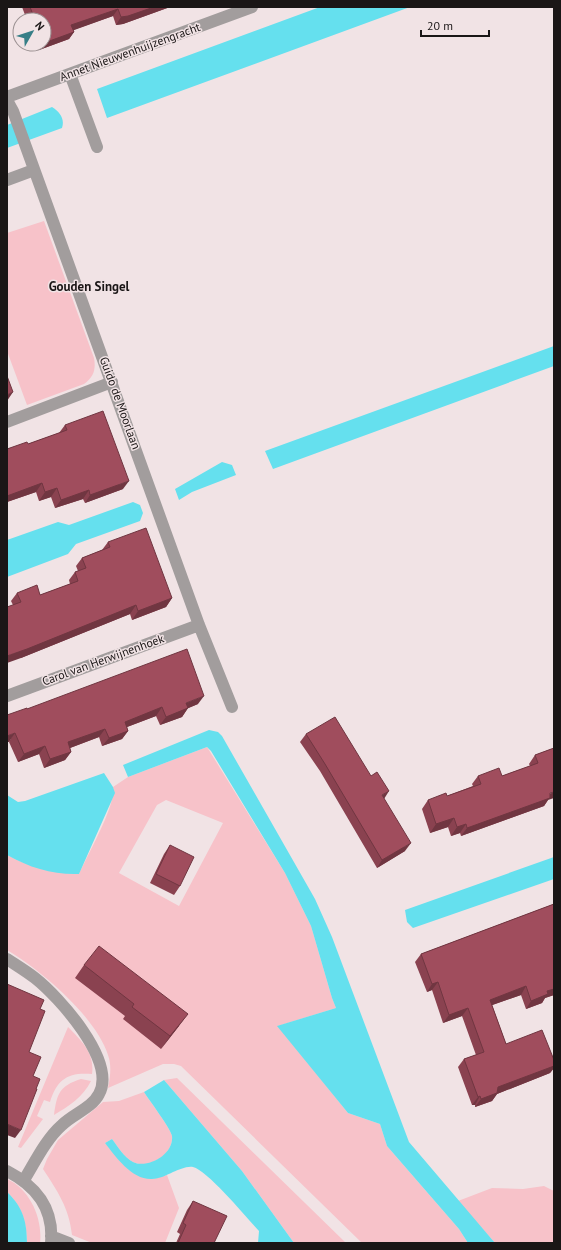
<svg xmlns="http://www.w3.org/2000/svg" width="561" height="1250" viewBox="0 0 561 1250" font-family="'PT Sans',sans-serif">
<style>
.green{fill:#f7c2c9;fill-rule:evenodd}
.water{fill:#65e0ee}
.lines{fill:none;stroke-linecap:round;stroke-linejoin:round}
.minor{stroke:#a29d9d;stroke-width:12}
.wall{fill:#8a4250}
.shaded-wall{fill:#703641}
.building{fill:#a04d5d;stroke:#703641}
.labels{text-anchor:middle;stroke-width:3;stroke-linejoin:round;paint-order:stroke}
.street-label{font-size:12px;fill:#1a1616;stroke:#f1e3e5}
.neighbourhood-label{font-size:13px;font-weight:bold;fill:#1a1616;stroke:#f1e3e5}
</style>
<rect width="100%" height="100%" fill="#f1e3e5"/>
<!-- green -->
<path class="green" d="M44,221l50,137c2,11 0,19 -10,26l-57,21 -20,-54v-118z
M207,747l78,126 26,53 21,72 4,10 -58,18 70,87 32,11 7,22 72,83 9,14h-106l-181,-177 -7,-2h-11l-55,24c2,-10 4,-22 0,-33 -12,-38 -67,-85 -101,-105v-95c24,13 46,17 72,19 8,-18 38,-71 34,-87l15,-10zM166,800l57,23 -44,83 -60,-33 38,-68z
M68,1027c14,14 27,27 24,47 -24,-2 -35,5 -42,28l-6,-2 -7,16 6,3 -22,29 -3,-1z
M177,1078l169,165h-52l-52,-72 -78,-91z
M81,1079l10,2c-8,16 -22,25 -37,34 3,-21 5,-29 27,-36z
M144,1092c5,8 27,37 28,44 2,18 -23,34 -39,26 -9,-5 -15,-15 -21,-23l-7,4 21,24 26,12 15,-4 12,33 -14,35h-73l-20,-8c-3,-27 -14,-43 -29,-66l4,-10 11,-19 45,-38 16,-1z
M7,1179c23,10 36,40 33,64h-13c0,-20 -5,-37 -20,-51z
M544,1186l10,5v52h-59l-37,-42 34,-13 31,1z"/>
<!-- water -->
<path class="water" d="M320,7h90l-303,111 -10,-29z
M52,107c8,5 13,12 10,21l-55,20v-23z
M554,346v20l-281,103 -8,-18z
M222,462l10,3 4,10 -44,17 -13,8 -4,-11z
M133,502l7,3 3,8 -3,8 -64,23 -8,10 -61,23v-37l51,-18 11,3z
M209,730l9,2 4,4 93,163 17,38 77,205 86,101h-27l-9,-14 -72,-83 -7,-22 -32,-11 -71,-87 59,-18 -4,-10 -21,-72 -26,-53 -74,-122 -4,-4 -79,30 -5,-12z
M104,773l9,14 2,6 -36,81c-25,1 -49,-6 -72,-19v-60l11,7 7,-1z
M554,857v22l-141,49 -6,-6 -2,-12z
M164,1080l78,91 52,72h-36l1,-12c-13,-14 -51,-60 -66,-64 -7,-1 -14,3 -20,5 -6,3 -14,7 -21,7 -20,1 -36,-22 -47,-36l7,-4c6,8 12,18 21,23 14,7 41,-7 39,-26 -1,-7 -23,-36 -28,-44z
M7,1192c16,15 20,30 20,51h-20z"/>
<g class="lines">
<!-- minor -->
<path class="minor" d="M70,74l27,73
M7,97l245,-90
M7,100l6,11 186,514 33,82
M7,180l27,-10
M7,422l105,-40
M7,696l192,-71
M7,959c9,6 19,12 28,19 24,19 82,83 64,116 -7,14 -26,20 -37,31 -16,14 -27,37 -38,55
M7,1171c29,15 47,37 44,72
M51,1236l18,7"/>
</g>
<!-- wall -->
<path class="wall" d="M22,7h148l-47,17 -7,1 -3,-9 -40,14 1,2 -5,7 -30,11 -3,-6h8v-24h-17z
M65,425l58,64 -38,14 -2,-4 -28,9 -4,-11 -12,4 -3,-9 -29,10v-53l21,-5 31,-11z
M108,542l64,56 -6,9 -34,13 -2,-6 -109,44 -8,-53 -2,-4 6,-8 23,2 30,-11 -1,-4 6,-8 3,-1 -2,-5 6,-8 20,-8z
M198,704l-10,4 -6,9 -22,8 -4,-9 -29,11 1,4 -6,8 -20,7 -3,-9 -29,11 1,4 -6,8 -21,8 -5,-14 -21,8 -9,-20 18,-33z
M306,734l65,42 13,23 21,52 -28,17 -57,-97 -20,-29z
M554,748l-6,52 -4,6 -83,30 -1,-3 -9,3 -3,-9 -18,6 -8,-24 6,-9 19,-4 26,-10 -1,-2 6,-8h24l28,-10 -1,-2 6,-9z
M170,845l10,41 -6,9 -24,-12 14,-29z
M554,904v91l-9,3 -3,5 -16,6 -5,-14 -29,10 14,39 48,16v8l-4,5 -53,21 -5,7 -17,6v-2h-3l-14,-38 6,-8 12,-4 -14,-39 -19,7 -11,-33 -5,2 -12,-30 6,-8z
M84,965l95,61 -18,23 -38,-30 2,-3 -50,-38z
M193,1201l21,42h-38l4,-9 -3,-2 10,-22z"/>
<!-- shaded-wall -->
<path class="shaded-wall" d="M154,7h16l-47,17 -7,1 5,-8z
M118,9l-5,7 -47,17 5,-8z
M74,32l-5,7 -30,11 4,-6h1v-1z
M13,392l-6,9v-6z
M129,481l-6,8 -38,14 5,-8z
M42,483l-6,9 -29,10v-6z
M57,488l-6,9 -12,4 6,-9z
M89,490l-6,9 -28,9 6,-8z
M172,598l-6,9 -34,13 6,-9z
M136,605l-6,9 -109,44 -14,5v-7z
M204,696l-6,8 -14,6 4,-2 -6,9 -22,8 6,-8 20,-14z
M162,707l-6,9 -37,14 6,-8z
M105,729l-6,8 -37,14 6,-9z
M128,731l-6,8 -20,7 7,-8z
M15,733l-6,9h-2v-6z
M45,746l-6,8 -21,8 6,-8z
M71,752l-6,8 -21,8 6,-9z
M389,791l-5,8 -2,-4z
M554,792v6l-6,2 -4,6 -83,30 6,-8z
M454,818l-6,9 -18,6 6,-9z
M466,824l-6,9 -9,3 6,-9z
M411,843l-6,8 -28,17 5,-8z
M438,982l-6,8 -5,2 5,-8z
M526,986l-5,9 -37,13 6,-8z
M554,989v6l-9,3 -3,5 -16,6 5,-8 16,-10z
M468,1008l-6,8 -19,7 6,-8z
M188,1014l-9,12 -18,23 9,-13z
M554,1066v2l-4,5 -53,21 -5,7 -17,6 6,-8 17,-12z
M480,1096l-5,9h-3l6,-8z
M7,1124l14,6 -6,8 -8,-3z"/>
<!-- building -->
<path class="building" d="M30,7h124l-26,9 -7,1 -3,-8 -47,16 3,7 -30,11v-23h-9z
M7,376l6,16 -6,3z
M103,411l26,70 -39,14 -1,-5 -28,10 -4,-12 -12,4 -3,-9 -35,13v-47l20,-7 1,2 39,-14 -2,-5z
M146,528l26,70 -34,13 -2,-6 -109,44 -20,7v-49l14,-5 -4,-9 20,-8 3,10 38,-14 -3,-9 11,-4 -4,-10 28,-11 -2,-5z
M187,649l17,47 -18,7 2,5 -22,9 -4,-10 -37,15 3,9 -19,7 -4,-9 -37,13 3,10 -21,7 -5,-13 -21,8 -9,-21 -8,3v-21l20,-7v1z
M335,717l36,59 6,-4 12,19 -7,4 29,48 -29,17 -57,-96 -19,-30z
M554,748v44l-4,1v5l-83,30 -1,-4 -9,3 -3,-9 -18,6 -8,-24 18,-7 1,3 34,-12 -3,-8 21,-8 3,8 36,-13 -3,-8z
M170,845l24,12 -14,29 -24,-12z
M554,904v85l-7,2 1,3 -17,7 -5,-15 -36,14 16,44 36,-14 12,30v6l-56,21 -1,6 -16,6 -1,-3 -2,1 -14,-38 20,-7 -16,-44 -19,7 -11,-33 -6,2 -11,-30z
M99,946l89,68 -18,22 -38,-29 2,-3 -50,-39z
M7,984l37,16 -4,9 5,2 -16,41 12,5 -8,19 7,3 -4,10h1l-16,41 -14,-6z
M193,1201l34,15 -13,27h-36l8,-18 -3,-2z"/>
<g class="labels">
<!-- street labels -->
<g class="street-label">
<text transform="translate(130 52) rotate(-20)" y="4">Annet Nieuwenhuijzengracht</text>
<text transform="translate(120 403) rotate(70)" y="4">Guido de Moorlaan</text>
<text transform="translate(103 660) rotate(-20)" y="4">Carol van Herwijnenhoek</text>
</g>
<!-- neighbourhood labels -->
<g class="neighbourhood-label">
<text x="89" y="291">Gouden Singel</text>
</g>
</g>
<!-- border -->
<rect width="561" height="1250" fill="none" stroke="#1a1616" stroke-width="16"/>
<!-- north arrow -->
<g transform="translate(32 32) rotate(51)"><circle r="19" fill="#f1e3e5" stroke="#9b9192"/>
<path d="M0-3L7 15L0 10L-7 15Z" fill="#367e86"/>
<text y="-6" font-size="11" font-weight="bold" text-anchor="middle" fill="#1a1616">N</text>
</g>
<!-- scale -->
<path d="M421 30v6h68v-6" fill="none" stroke="#1a1616" stroke-width="2"/>
<text x="427" y="30" font-size="12" fill="#1a1616" stroke="#f1e3e5" stroke-width="3" paint-order="stroke">20 m</text>
</svg>
